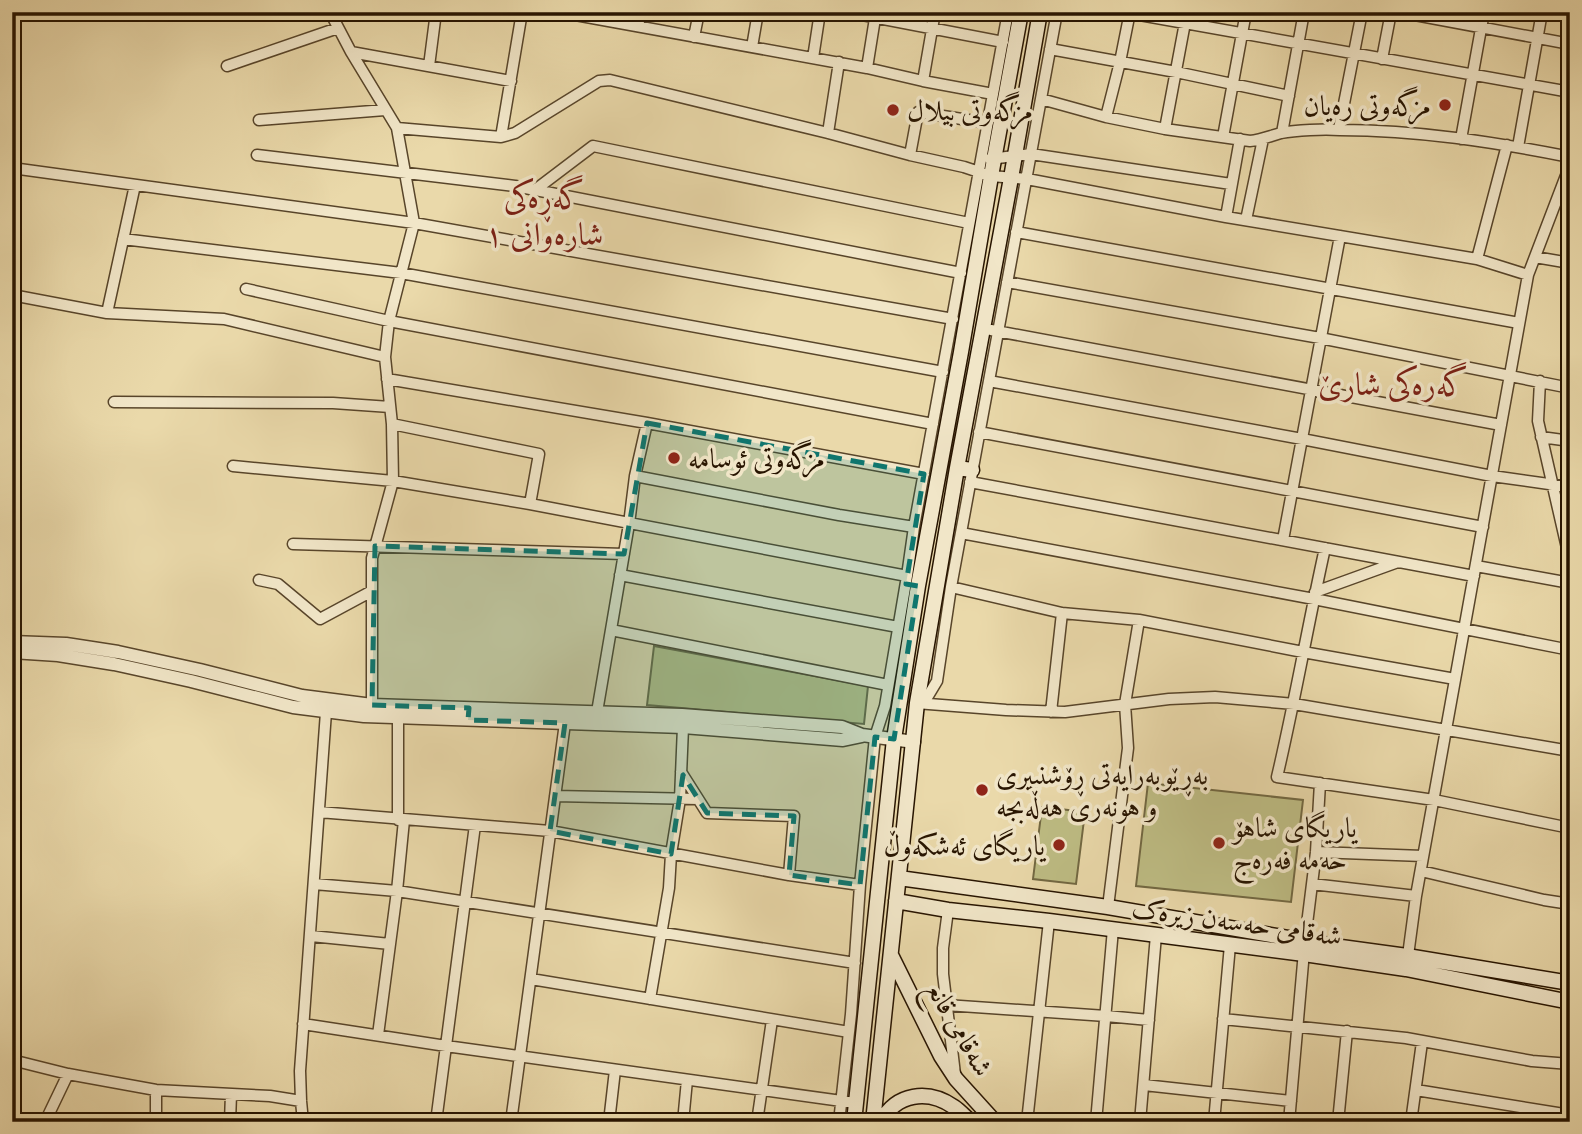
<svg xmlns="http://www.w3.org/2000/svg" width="1582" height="1134" viewBox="0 0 1582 1134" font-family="'IM FELL English',Amiri,serif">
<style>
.green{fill:#bebd84;stroke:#726842;stroke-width:2}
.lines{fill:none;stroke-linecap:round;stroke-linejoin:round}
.minor-casing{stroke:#58452a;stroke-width:13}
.tertiary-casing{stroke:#58452a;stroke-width:15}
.secondary-casing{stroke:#271400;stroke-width:17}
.minor{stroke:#f1e6c8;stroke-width:10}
.tertiary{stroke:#f1e6c8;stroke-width:12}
.secondary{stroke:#f1e6c8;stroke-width:14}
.marked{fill:#0f766e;fill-opacity:0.2;stroke:#0f766e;stroke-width:5;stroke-dasharray:14 9;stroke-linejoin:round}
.poi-dot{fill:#8f2418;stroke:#f1e6c8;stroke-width:2.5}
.labels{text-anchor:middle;stroke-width:7;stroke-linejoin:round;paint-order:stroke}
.poi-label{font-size:28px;fill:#271400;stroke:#f1e6c8;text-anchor:start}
.street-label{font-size:28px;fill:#271400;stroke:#f1e6c8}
.quarter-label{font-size:32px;fill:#7a1f14;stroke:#f1e6c8}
</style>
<rect width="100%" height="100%" fill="#ead9aa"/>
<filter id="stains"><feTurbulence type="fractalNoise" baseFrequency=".00286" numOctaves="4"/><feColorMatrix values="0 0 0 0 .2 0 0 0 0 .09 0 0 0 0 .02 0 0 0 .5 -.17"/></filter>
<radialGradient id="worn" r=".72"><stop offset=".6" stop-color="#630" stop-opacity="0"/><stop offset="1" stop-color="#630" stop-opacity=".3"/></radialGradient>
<!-- green -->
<path class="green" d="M654,646l214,40 -4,38 -217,-19z
M1148,783l155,17 -12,102 -155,-16z
M1042,807l43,5 -9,72 -43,-5z"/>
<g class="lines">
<defs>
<path id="minor" d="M330,12l21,40 46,76 17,95 -25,98 -4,36 7,67 1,57 -21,77v147
M559,12l308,56 56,13 70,13
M847,12l156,30
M1123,12l447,80
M1399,12l171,32
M638,26l3,-14
M694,37l5,-25
M752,47l6,-35
M1050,49l126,23 113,24
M351,52l160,29
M813,58l7,-46
M1382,59l9,-47
M227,66l111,-38
M429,66l7,-54
M867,68l9,-56
M923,81l12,-69
M1041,99l65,18 59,12 85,12c11,-1 20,-5 31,-8 15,-3 43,-4 59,-3 77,0 154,12 230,27
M1106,117l14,-55 10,-50
M259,120l126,-10
M397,128l104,9 14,-4 84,-52 11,-1 218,53 82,22 54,12 27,9 36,3 199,38 251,42 51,16
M1165,129l22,-117
M1339,129l23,-117
M828,133l11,-71
M1282,133l22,-121
M501,137l21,-125
M1223,137l23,-125
M1461,139l23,-127
M1518,147l24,-135
M257,155l258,31 446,87
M910,155l8,-43 69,11
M990,159l41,-5 200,30
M12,168l402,55 539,96
M535,190l58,-44 376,77
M1226,217l14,-78
M1246,220l17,-81
M1016,232l503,91
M123,239l278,34 542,99
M1535,257l35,6
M1477,259l30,-114
M1007,282l313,56 250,50
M246,289l143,32 544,103
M12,295l95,18 117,6 161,38
M107,313l28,-128
M991,330l510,95
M387,379l260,44 277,51
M989,381l313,58 190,37 78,11
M1540,381l-2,40 32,140
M114,402l219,1 57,4
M392,424l147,30 -9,50
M979,432l504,95
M1541,437l29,4
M233,466l160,15 137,23 377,72
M635,476l204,39 75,12
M970,482l504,94
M961,533l353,66 256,51
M1283,540l57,-304
M293,544l331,10
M1325,548c-17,76 -30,153 -48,229l157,23 136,28
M1476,566l94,17
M620,575l278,52
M259,580l19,4 42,35 52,-28
M951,587l111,26 77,7 164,32 152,27
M1315,592l83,-30
M611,630l277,55
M916,703l90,7 59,2 104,-13 46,-2 79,7 276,47
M917,703l11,-7 9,-15 14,-94 106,-575
M597,712l32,-188 6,-48 12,-53
M1051,712l11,-99
M398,717v103
M681,772l26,41 87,3 -5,59
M555,796l143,3
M319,812l231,19 239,44 71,10
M1316,852l107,4
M1421,871l123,29 26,4
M314,884l83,7 458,72
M1312,884l104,12
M1108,907l20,-159 -3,-44 14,-84
M948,910l-5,38v26l12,100
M311,936l79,8
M1407,963l9,-67 112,-621 42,-110
M531,979l318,53
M650,999l19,-111 2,-34 9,-55 3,-72
M946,1005l160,11 43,4
M1223,1019l183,19 126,23 38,3
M303,1024l143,22 410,57
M378,1035l19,-144 7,-71
M12,1060l56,14 88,16 114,6 31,5
M1144,1085l147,16
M1416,1090l154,25
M302,1118l27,4
M45,1122l23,-48
M156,1122v-32
M230,1122l1,-28
M303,1122l-2,-21 -1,-30 26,-359
M436,1122l39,-297
M511,1122l54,-399
M609,1122l6,-52
M683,1122l4,-42
M757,1122l15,-102
M839,1122l12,-108 9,-129 15,-148 10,-31 22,-130 7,-49 94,-515
M1027,1122l22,-201
M1096,1122l17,-193
M1140,1122l16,-187
M1214,1122l16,-177
M1289,1122l16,-182 11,-88 4,-69
M1338,1122l9,-91
M1411,1122l11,-80"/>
<path id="tertiary" d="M12,642l54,2 52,8 82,18 102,26 70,9 310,10 160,12 20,8 52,7
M12,652l46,3 56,9 77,17 102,26 71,9 319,11 160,13 19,-4"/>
<path id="secondary" d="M957,468l15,2
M899,878l209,29 233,40 66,9 163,27
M896,901l52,9 101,11 255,33 102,15 164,33
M891,955l50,101 15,23 39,43
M854,1122l40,-383 24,-153 43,-234 30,-176 30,-164
M873,1122l44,-419 40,-235 54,-290 29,-166
M881,1122c15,-29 47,-33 73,-15 6,4 11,10 17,15"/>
</defs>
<!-- minor casing -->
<use href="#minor" class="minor-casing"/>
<!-- tertiary casing -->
<use href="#tertiary" class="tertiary-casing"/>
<!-- secondary casing -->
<use href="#secondary" class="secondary-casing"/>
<!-- minor -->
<use href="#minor" class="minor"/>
<!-- tertiary -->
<use href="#tertiary" class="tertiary"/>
<!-- secondary -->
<use href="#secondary" class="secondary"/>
</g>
<!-- marked area -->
<path class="marked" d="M647,423l277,51 -18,110 12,2 -24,153 -19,-2 -15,148 -71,-10 5,-59 -87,-3 -24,-38 -12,79 -121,-23 15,-108 -97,-3 1,-12 -97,-3 3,-159 249,8z"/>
<!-- markers -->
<g class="poi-dot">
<circle cx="1445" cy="105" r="7"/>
<circle cx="893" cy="110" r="7"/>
<circle cx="674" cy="458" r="7"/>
<circle cx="982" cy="790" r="7"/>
<circle cx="1219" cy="843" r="7"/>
<circle cx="1059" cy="845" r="7"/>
</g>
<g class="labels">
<!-- poi labels -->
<g class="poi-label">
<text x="1431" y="115" text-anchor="end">مزگەوتی رەیان</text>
<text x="907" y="120">مزگەوتی بیلال</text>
<text x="688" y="468">مزگەوتی ئوسامە</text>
<text x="996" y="784">بەڕێوبەرایەتی ڕۆشنبیری<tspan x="996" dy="32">و هونەری هەڵەبجە</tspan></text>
<text x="1233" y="837">یاریگای شاهۆ<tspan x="1233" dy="32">حەمە فەرەج</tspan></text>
<text x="1045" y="855" text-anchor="end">یاریگای ئەشکەوڵ</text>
</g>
<!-- street labels -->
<g class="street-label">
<text transform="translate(1237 921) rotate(8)" y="10">شەقامی حەسەن زیرەک</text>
<text transform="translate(960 1028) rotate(60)" y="10">شەقامی قانع</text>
</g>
<!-- quarter labels -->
<g class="quarter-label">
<text x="544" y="208">گەڕەکی<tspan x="544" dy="37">شارەوانی ١</tspan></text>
<text x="1393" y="395">گەرەکی شارێ</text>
</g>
</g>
<!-- margin -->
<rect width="1582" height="1134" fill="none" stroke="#ead9aa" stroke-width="42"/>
<rect x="14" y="14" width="1554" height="1106" fill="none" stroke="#271400" stroke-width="3.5"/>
<rect x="21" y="21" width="1540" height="1092" fill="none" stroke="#271400" stroke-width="2"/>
<rect width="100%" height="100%" filter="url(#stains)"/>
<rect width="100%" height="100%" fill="url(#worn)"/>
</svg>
